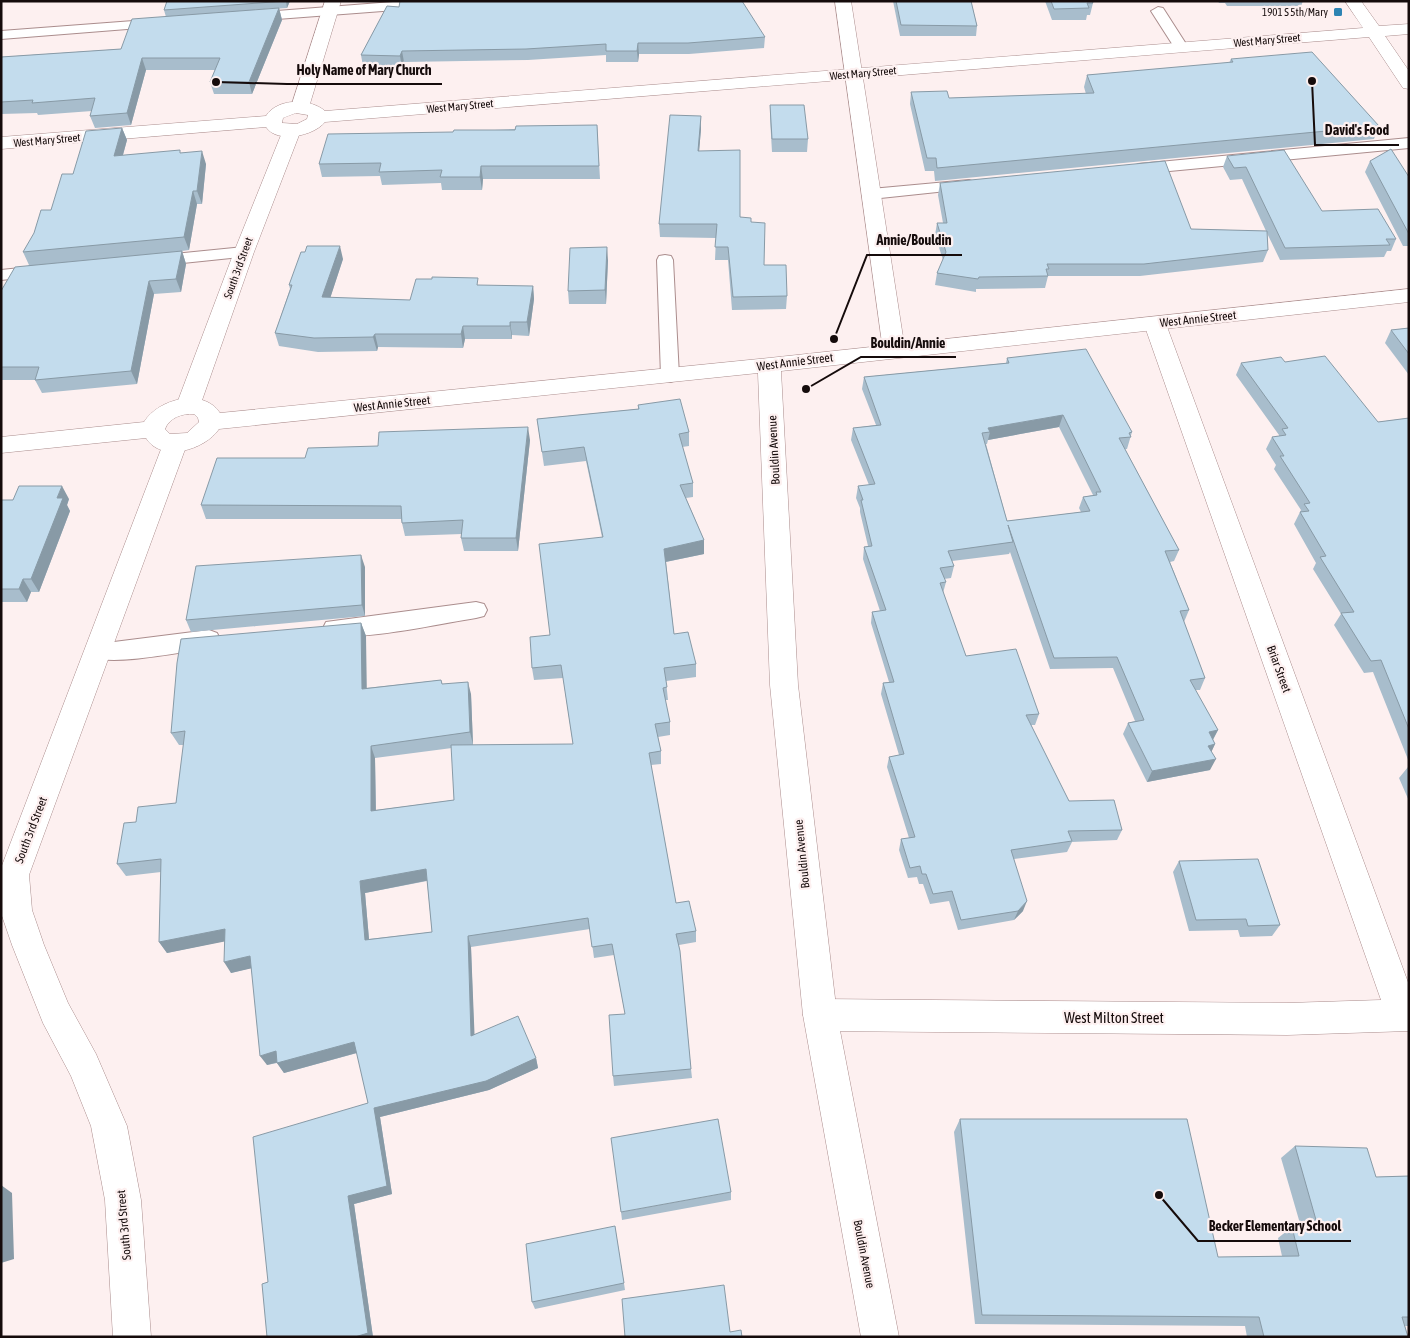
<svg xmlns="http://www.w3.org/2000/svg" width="1410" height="1338" viewBox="0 0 1410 1338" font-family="'Asap Condensed',sans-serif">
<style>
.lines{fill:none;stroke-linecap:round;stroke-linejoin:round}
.service-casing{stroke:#ab8d8d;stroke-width:2}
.minor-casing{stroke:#ab8d8d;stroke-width:1}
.tertiary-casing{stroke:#ab8d8d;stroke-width:1}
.service{fill:#fff;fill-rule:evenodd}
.minor{fill:#fff;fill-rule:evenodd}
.tertiary{fill:#fff;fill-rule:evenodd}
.wall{fill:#a8bdcc;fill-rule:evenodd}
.shaded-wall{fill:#889aa6}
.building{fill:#c3dced;stroke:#889aa6;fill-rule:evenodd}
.poi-dot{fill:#2d84b3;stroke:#fdf0f0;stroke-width:2}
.labels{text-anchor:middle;stroke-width:4.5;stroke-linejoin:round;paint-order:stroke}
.far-poi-label{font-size:11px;fill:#150b0b;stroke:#fdf0f0;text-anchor:end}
.far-street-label{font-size:11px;fill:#150b0b;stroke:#fdf0f0}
.street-label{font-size:12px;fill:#150b0b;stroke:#fdf0f0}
.near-street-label{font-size:15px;fill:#150b0b;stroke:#fdf0f0}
.leader{fill:none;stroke:#150b0b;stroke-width:2}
.callout-dot{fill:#150b0b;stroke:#fdf0f0;stroke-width:2}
.callout-label{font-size:14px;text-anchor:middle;font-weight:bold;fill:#150b0b;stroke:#fdf0f0;stroke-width:4.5;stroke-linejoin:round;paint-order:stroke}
</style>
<rect width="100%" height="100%" fill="#fdf0f0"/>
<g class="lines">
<defs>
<path id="service" d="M406,1h63l-7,4 -210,16 -7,-4 7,-4z
M1158,7l5,1 25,39 -2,3 -5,1 -5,-1 -25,-39z
M160,19l7,4 -2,3 -164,13v-8z
M1409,138v10l-271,26 -8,-5 8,-5z
M969,180l6,2 2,3 -2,3 -104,11 -8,-5 8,-5z
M244,247l6,1 2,4 -2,4 -96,10 -6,-1 -2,-4 2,-4 6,-1z
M665,255l6,1 2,4 6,116 -2,4 -7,2 -7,-2 -2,-4 -4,-116 2,-4z
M40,266l6,1 3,4 -3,4 -45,5v-10z
M476,602l8,2 3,6 -3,6 -8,2c-33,5 -122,25 -150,16l-3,-6 3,-6z
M209,630l8,3 3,6 -3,6 -8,3c-30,4 -92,18 -119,9l-3,-6 3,-6z"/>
<path id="minor" d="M325,1h16l-32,106 -3,4h-12l-3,-4z
M835,1h16l54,349 -3,5 -8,2 -8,-2 -3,-5z
M292,124l7,2 2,4 -47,122 -54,154 -4,5 -8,3 -8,-3 -4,-5 58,-154 49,-122 2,-4z
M1155,317l8,2 3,5 243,661v46l-122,4 -467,-4 -12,-5 -5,-11 5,-11 12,-5 467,4 94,-3 -237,-676 3,-5z
M175,436l8,2 4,6 -158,431 3,35 12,35 24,58 28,51 31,72 14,74 10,137h-38l-8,-137 -14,-74 -20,-50 -28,-53 -31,-78 -11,-32v-45l162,-424 4,-6z"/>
<path id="tertiary" d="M1345,1h16l18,25 30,-2v10l-24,2 24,35v18l-6,-1 -34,-51 -1044,85c-11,14 -48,22 -59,5l-265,22v-12l265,-21c11,-18 44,-18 59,-5l1038,-83zM296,113l12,2 -1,4 -10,5 -15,-1 1,-5z
M1409,289v13l-628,69 17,314 39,330 62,322h-38l-58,-322 -33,-330 -12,-312 -539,56c-14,21 -58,34 -73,9l-145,15v-16l143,-15c14,-23 59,-35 76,-9l549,-55zM194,414l4,4 1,4 -12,11 -17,1 -5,-5c4,-11 17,-16 29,-15z"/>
</defs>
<!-- service casing -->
<use href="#service" class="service-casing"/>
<!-- minor casing -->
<use href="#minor" class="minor-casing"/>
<!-- tertiary casing -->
<use href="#tertiary" class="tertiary-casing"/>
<!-- service -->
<use href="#service" class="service"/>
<!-- minor -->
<use href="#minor" class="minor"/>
<!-- tertiary -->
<use href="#tertiary" class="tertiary"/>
</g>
<!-- wall -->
<path class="wall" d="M167,1h123l-3,7 -35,2 27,-2 3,12 -30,74h-38l-4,-12 5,-12h-69l-15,55 -36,3 -5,-12 2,-5 -54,4 -1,-2 -36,1v-57l120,-8 45,-32 -2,-7z
M893,1h78l6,25 -1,10h-76z
M1045,1h47l1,2 -3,12h-3l-1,5h-34z
M1218,1h85l-2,5h-74l-2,-3h-6z
M387,6l378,31 -1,11 -75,6h-50l-1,8h-32v-7l-78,5 -124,2 -2,5 -39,-1 -2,-11z
M1231,59l148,67 -5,13 -439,42 -1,-10h-9l-15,-67 1,-12 38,6 137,-4 -2,-7 3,-12 142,-12z
M770,105l38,34 -1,13h-35l-2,-34z
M701,116v13l-2,22 41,66 11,5 13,43 23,31 -1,13 -54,1 -4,-50h-13l1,-22 -56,-1 -1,-13z
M597,125l3,54h-117l-1,11h-40l-1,-7 -59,2 -2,-9 -58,1 -3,-13 134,-32z
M122,128l5,12 -4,15 58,-2 25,11 -4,40h-5l-8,46 -7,1 4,13 -5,28 -27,2 -17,90 -95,9 -7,-13h-34v-89l28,-26 -6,-13 28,-42 22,-36z
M1227,156l95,55 74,28 -5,12h-4l-3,6 -104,3 -13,-27 1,17 -5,12 -123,14h-92l-3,12 -69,1v3l-41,-7 2,-12 6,-13 -8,-25 2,-12h6l-5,-28 2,-12 251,46 75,2 -24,-52 -12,1 -7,-13z
M1370,161l39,16v69h-6l-38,-74z
M305,252l38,7 -13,39 80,2 70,-14h53l1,13 -5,37 -17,-1v4h-47l-2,9 -85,-1 -1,4 -59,1 -39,-6 -4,-13 15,-44 -1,-4z
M608,260l-2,44h-37l-1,-13z
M1409,328v47l-24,-32 6,-13z
M1007,358l125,74 -5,17h-2l54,101 -5,11 -4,1 19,48 -5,12 21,56 -5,12h-5l23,40 -5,10 2,4 -4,8 -1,18 -63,12 -24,-48 5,-11 7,-2 -22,-53 -63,1 -40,-117 -1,2 -57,7 2,5 -3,12 -7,1 2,3 -3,11 23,63 73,58 -4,11h-4l38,76 53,29 -5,10 -45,2 -5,10 -53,7 9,52 -9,9 -56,10 -9,-29 -19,3 -7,-20h-4l-2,-7 -9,1 -9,-28 2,-11 8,-1 -22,-71 2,-10 10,-2 -18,-61 2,-11 6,-1 -18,-59 1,-11 8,-1 -17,-52 1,-12 4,-1 -8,-34v-4l-4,-10 2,-12 11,-1 -18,-45 2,-12 23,-3 -14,-36 2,-12 142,-14zM1059,427l34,68 -10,2 -4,11 2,4 -74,9 -21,-77h1l1,-4z
M1241,363l137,59 31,-4v344l-36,-90 -9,1 -30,-48 7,-11 -28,-45 3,-6 -22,-39 7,-14 -27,-41 2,-4 -10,-16 6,-12 7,-1v-1l-43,-60z
M638,405l51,27v14l-7,1 11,36v14l-7,1 18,42v14l-38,8 8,72 22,30v13l-30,4 2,19h-3l5,22v13l-12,2 3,14v13l-10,1 25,138 20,28v11l-17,3 12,124 1,9 -78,8 -1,-10 12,-62 -11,-59 -20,3 -4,-29 -119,18 3,88 62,23 2,10 -49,22 -109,27 12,77 -38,10 19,133h-106l1,-55 100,-179 -11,-50 -73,20 -7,-10 -10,2 -16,-97 -20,5 -7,-32 -57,12 -8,-11 2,-70 -35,4 -9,-12 19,-42 40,-19 8,-58h-5l-8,-12 190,-110 5,13v52l75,-8 1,4 29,10 2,51 100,-1 -10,-66 -29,2 -2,-12 70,-131 -16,-76 -42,5 -7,-47 101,-10zM452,748l2,52 -78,10 -1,-52zM427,881l5,51 -63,7 -4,-46z
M530,440l-12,111h-54l-3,-13 1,-4 -57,2 -3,-13 -1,-4h-195l-5,-14 104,-47 73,-12z
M69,499l-2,6 3,6 -31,81h-8l-4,10h-26v-102z
M365,567v49l-174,16 -5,-12z
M1408,767h1v34l-10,-23z
M1179,861l101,64 -8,11 -32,1 -2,-7 -49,1 -16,-59z
M960,1119l258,138 64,-1 -4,-18 14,-11h9l-20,-69 14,-12 81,31 33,-1v150h-4l3,11h-161l-2,-11 -270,-2 -21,-192z
M731,1192v8l-109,20 -1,-8z
M615,1226l10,64 -90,19 -3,-7z"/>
<!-- shaded-wall -->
<path class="shaded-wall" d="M286,1h4l-3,7z
M279,8l3,12 -30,74 -3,-12z
M638,43l1,11 -1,8 -1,-11z
M402,51l2,11 -2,5 -2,-11z
M142,58l4,12 -15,55 -4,-12z
M701,116v13l-3,35v-13z
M122,128l5,12 -8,29 -5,-13z
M202,151l4,13 -4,40 -5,-13z
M481,166l2,13 -1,11 -2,-13z
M193,191l4,13 -8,46 -5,-13z
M340,246l3,13 -17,52 -4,-14z
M607,247l1,13 -2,44 -1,-14z
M182,251l4,13 -5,28 -5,-13z
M149,281l5,13 -17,90 -6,-13z
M533,286l1,13 -5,37 -2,-14z
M510,322l2,13v4l-2,-13z
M463,326l2,13 -2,9 -2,-14z
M375,334l3,13 -1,4 -4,-14z
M1063,415l-4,12 -71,13 2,-8 -2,-4z
M528,427l2,13 -12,111 -2,-13z
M62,486l7,13 -2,6 3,6 -31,81 -8,-13 26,-81z
M704,540v14l-39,8 -1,-13z
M361,555l4,12v49l-3,-11z
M23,579l8,13 -4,10 -8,-13z
M361,623l5,13 1,66 -5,-13z
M468,682l3,12 2,51 -3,-13z
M1218,730l-6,11 -3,-9z
M1215,744l-5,11 -2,-9z
M371,746l4,12 1,65 -5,-12z
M1216,759l-6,11 -63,12 5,-11z
M426,869l4,11 -65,13 5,58 -5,-11 -5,-59z
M1027,901l-4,10 -9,9 4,-9z
M225,929l7,11 -65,13 -8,-11z
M468,936l3,11 4,99 -4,-10z
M250,956l7,11 -26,6 -7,-11z
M354,1042l6,10 -76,21 -7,-10z
M276,1051l7,10 -16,4 -7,-9z
M536,1058l2,10 -49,22 -109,27 12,77 -38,10 19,133h-18l-7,-141 26,-88z
M1,1185l11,8 2,66 -13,4z"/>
<!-- building -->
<path class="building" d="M167,1h119l-122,9z
M400,1h342l23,36 -77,6h-50l-1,8h-31v-7l-80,5 -124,2 -2,5 -39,-1 26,-49 12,1z
M896,1h75l6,25 -76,-1z
M1051,1h41l1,2h-6l2,5 -35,1z
M279,8l-30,74h-39l10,-24h-78l-15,55 -37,3 5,-18 -63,5 1,-3 -32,2v-45l120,-8 11,-30z
M1312,52l67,74 -442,42 -1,-10h-9l-16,-66 36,-1 2,7 145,-5 -7,-18 146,-13 -2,-3z
M770,105h34l4,34h-36z
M670,115l31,1 -3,35 42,-1v67l11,1v4l14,1 -1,42h22l1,31 -54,1 -5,-50h-13l2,-23h-58z
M597,125l2,41h-118l-1,11h-40l2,-7 -63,2 2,-9 -62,1 9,-30 125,-2 1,-2h61l1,-4z
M122,128l-8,28 66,-6v3l22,-2 -5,40h-4l-9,46 -161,15 11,-19 7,-23h10l11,-36h11l13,-43z
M1391,149l18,28v57l-39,-73z
M1284,150l38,61 56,-2 18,30h-10l4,6 -105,3 -39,-81 -12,1 -7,-12z
M1165,161l26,68 76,2 1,19 -124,14h-97l2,5h-3l2,7 -69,1 -1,2 -41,-6 9,-21 -9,-29h10l-7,-40z
M307,246h33l-18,51 88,3 6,-21h16v-2l46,1 -1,7 56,1 -6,36h-17v4h-47l-2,8h-86l-2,3 -59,1 -39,-5 17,-48h-3l12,-33h4z
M607,247l-2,43 -37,1 2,-43z
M182,251l-6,28 -27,2 -18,90 -96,9 4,-13h-38v-76l14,-24z
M1409,328v26l-18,-24z
M1086,349l46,83 -3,1 2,4 -12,1 60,112 -14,1 24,59 -9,1 25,67 -15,2 28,50 -9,2 6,12 -7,2 8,13 -64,12 -24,-48 16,-3 -27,-63 -63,1 -46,-133 5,17 -65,9 6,15 -14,2 6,14 -6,1 26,73 50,-7 23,65 -13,1 43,86 45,-1 8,30 -54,1 4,10 -61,9 16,51 -9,10 -57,9 -9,-29 -19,3 -7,-20h-4l-2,-8 -10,2 -9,-29 14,-2 -26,-80 15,-3 -21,-71 11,-1 -22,-70 14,-2 -22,-63 8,-1 -11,-46h2l-5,-14 17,-2 -22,-56 28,-3 -17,-48 145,-14 -2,-5zM1063,415l38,77h-5l1,3 -14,2 7,14 -83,10 -25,-88 8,-1 -2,-4z
M1325,356l53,66 31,-4v311l-28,-69 -10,1 -30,-48 13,-1 -34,-55 6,-1 -26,-44 9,-1 -5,-7 6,-1 -30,-47h4l-12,-19 14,-2 -4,-6 6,-1 -47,-65 40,-6 4,5z
M680,399l9,33 -10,2 14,49 -13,2 24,55 -40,9 10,85 14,-2 8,32 -32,4 3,19 -4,1 7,34 -15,2 6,27 -12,2 27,150 13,-2 7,30 -20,3 4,17 11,118 -78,7 -4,-61 16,-1 -13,-70 -20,3 -4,-29 -120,18 3,100 47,-20 18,42 -50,23 -112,27 13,78 -39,10 20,137 -13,4h-88l-5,-53 6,-2 -15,-145 115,-34 -14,-61 -77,21 -1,-12 -16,5 -10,-100 -26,6 1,-33 -66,13 2,-83 -44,5 7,-41 12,-1 2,-15 38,-4 9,-72 -14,2 6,-70 4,-24 180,-16 1,66 79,-9 1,4 26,-2 2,50 -99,14v65l83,-11 -3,-55 122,-1 -12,-79 -29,3 -2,-31 20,-2 -11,-91 64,-7 -19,-90 -42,5 -5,-33 102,-10 -1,-4zM426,869l6,63 -67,8 -5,-59z
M528,427l-12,111h-55l2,-18 -61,3 -1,-17 -200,-1 16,-47h88l3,-10 70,-2 1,-14z
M19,486h43l-5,12h6l-32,81h-8l-4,10h-18v-89h12z
M361,555l1,50 -176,15 10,-54z
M1258,859l22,66 -32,1 -2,-7 -50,1 -17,-59z
M718,1119l13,73 -110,20 -10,-74z
M960,1119h227l31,138 81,-1 -7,-29h26l-23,-81 72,2 9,29 33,-1v141h-7l6,20h-144l-5,-20 -277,-2z
M1,1221l1,31h-1z
M615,1226l9,57 -92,19 -6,-58z
M724,1285l6,47 11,-2 1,7h-117l-3,-38z"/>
<!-- markers -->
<rect class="poi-dot" x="1333" y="7" width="10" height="10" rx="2.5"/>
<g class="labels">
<!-- far-poi labels -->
<g class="far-poi-label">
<text x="1328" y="16">1901 S 5th/Mary</text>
</g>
<!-- far-street labels -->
<g class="far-street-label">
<text transform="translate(1267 40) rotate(-5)" y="4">West Mary Street</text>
<text transform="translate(863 73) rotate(-5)" y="4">West Mary Street</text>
<text transform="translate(460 106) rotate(-5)" y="4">West Mary Street</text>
<text transform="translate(47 140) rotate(-5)" y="4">West Mary Street</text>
<text transform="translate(238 268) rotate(-70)" y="4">South 3rd Street</text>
</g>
<!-- street labels -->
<g class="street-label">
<text transform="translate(1198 319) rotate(-6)" y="4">West Annie Street</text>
<text transform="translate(795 362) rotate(-7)" y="4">West Annie Street</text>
<text transform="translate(392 404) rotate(-6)" y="4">West Annie Street</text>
<text transform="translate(774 450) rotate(-93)" y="4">Bouldin Avenue</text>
<text transform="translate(1279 669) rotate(70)" y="4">Briar Street</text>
<text transform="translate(31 830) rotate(-69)" y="4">South 3rd Street</text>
<text transform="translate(802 854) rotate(-96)" y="4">Bouldin Avenue</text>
<text transform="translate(124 1225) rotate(-95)" y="4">South 3rd Street</text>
<text transform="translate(864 1254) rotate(79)" y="4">Bouldin Avenue</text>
</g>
<!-- near-street labels -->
<g class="near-street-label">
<text x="1114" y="1023">West Milton Street</text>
</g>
</g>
<!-- callouts -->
<path class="leader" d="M216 82L287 84H442M1312 81L1315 145H1399M834 339L867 255H962M806 389L861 357H956M1159 1195L1198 1241H1351"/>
<g class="callout-dot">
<circle cx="216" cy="82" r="5"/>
<circle cx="1312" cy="81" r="5"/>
<circle cx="834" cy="339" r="5"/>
<circle cx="806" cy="389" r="5"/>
<circle cx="1159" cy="1195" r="5"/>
</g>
<g class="callout-label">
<text x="364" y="75">Holy Name of Mary Church</text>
<text x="1357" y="135">David's Food</text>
<text x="914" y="245">Annie/Bouldin</text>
<text x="908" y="348">Bouldin/Annie</text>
<text x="1275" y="1231">Becker Elementary School</text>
</g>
<!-- border -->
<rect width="1410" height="1338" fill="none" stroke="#150b0b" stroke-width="5"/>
</svg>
